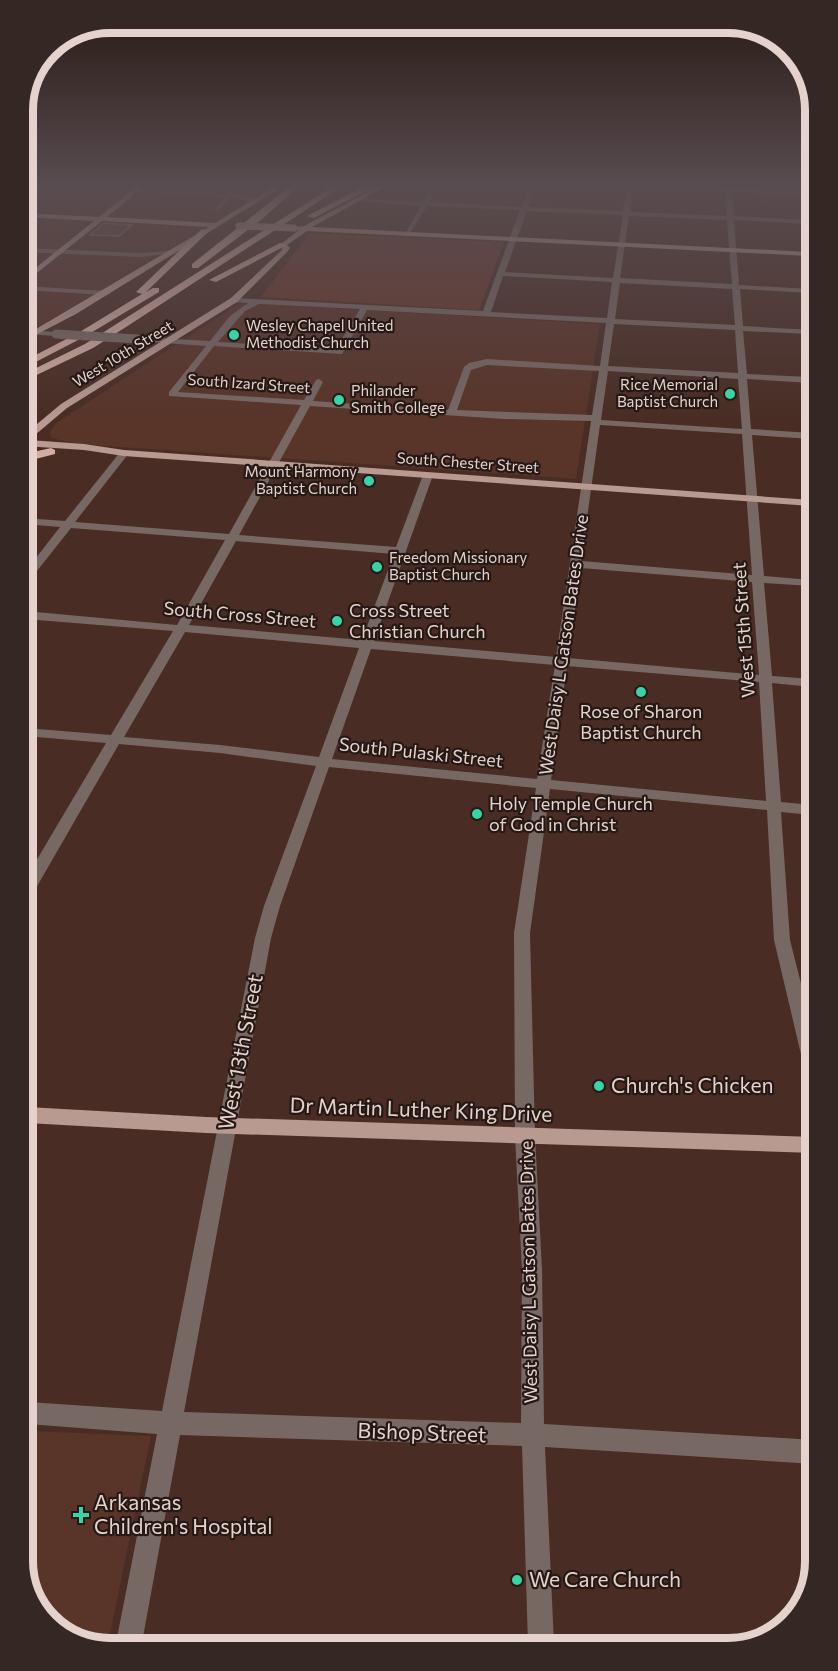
<svg xmlns="http://www.w3.org/2000/svg" width="838" height="1671" viewBox="0 0 838 1671" font-family="Commissioner,sans-serif">
<style>
.built{fill:#583429}
.green{fill:#673829}
.building{fill:#64463c;stroke:#8a6a5f;stroke-width:1.5}
.lines{fill:none;stroke-linecap:round;stroke-linejoin:round}
.minor{fill:#776864;fill-rule:evenodd}
.major{fill:#b89a91;fill-rule:evenodd}
.highway{fill:#d2aea2;fill-rule:evenodd}
.minor-bridge{stroke:#776864;stroke-width:9}
.major-bridge{stroke:#b89a91;stroke-width:7}
.poi-dot{fill:#39d4a5;stroke:#261915;stroke-width:2}
.labels{text-anchor:middle;stroke-width:4.5;stroke-linejoin:round;paint-order:stroke}
.far-poi-label{font-size:15px;fill:#e5d2cc;stroke:#261915;text-anchor:start}
.far-street-label{font-size:15px;fill:#e5d2cc;stroke:#261915}
.poi-label{font-size:18px;fill:#e5d2cc;stroke:#261915;text-anchor:start}
.street-label{font-size:18px;fill:#e5d2cc;stroke:#261915}
.near-street-label{font-size:21px;fill:#e5d2cc;stroke:#261915}
.near-poi-label{font-size:21px;fill:#e5d2cc;stroke:#261915;text-anchor:start}
.rim{fill:none;stroke:#e5d2cc;stroke-width:8}
</style>
<rect width="100%" height="100%" fill="#492d24"/>
<!-- built -->
<path class="built" d="M23,187h256l-255,148z
M240,303l360,21 -24,155 -498,-35 -27,-6 -1,-6 6,-9z
M28,1431l123,5 -44,212 -46,-14 -32,-40z"/>
<!-- green -->
<path class="green" d="M310,233l194,9 -25,68 -218,-13z"/>
<!-- building -->
<path class="building" d="M104,223l28,2 -13,11 -29,-1z"/>
<g class="lines">
<!-- minor -->
<path class="minor" d="M51,187l177,7 6,-5 3,2 -2,3 21,5 -7,8 -3,-2 3,-5 -18,-3 -14,14 -3,-2 11,-12z
M432,187h6l-9,15 93,5 7,-20h6l-7,20 95,4 4,-24h6l-3,25 97,4 -2,-24 -72,-5h78l78,5v4l-77,-4 2,24 76,4v4l-76,-4 5,65 71,4v4l-70,-4 3,37 67,4v4l-67,-3 4,43 63,3v6l-63,-4 4,50 60,4v6l-59,-4 12,141 47,4v6l-47,-3 8,93 40,3v8l-40,-4 9,119 31,3v10l-31,-3 9,128 23,91v43l-6,-2 -3,-5 -30,-127 -7,-130 -217,-21 -20,144 5,203 7,134 2,154 271,16v24l-270,-17 9,197h-26l-6,-198 -342,-11 -39,213h-26l42,-214 -129,-10v-22l134,9 93,-473 9,-32 52,-140 -96,-13 -101,-9 -87,151 -6,1v-18l80,-135 -81,-7v-8l86,7 62,-104 -148,-12v-8l152,14 48,-85 -154,-12 -42,53 -4,1v-10l35,-45 -36,-3v-6l41,3 56,-70 3,-1 5,3 -54,69 154,12 72,-129 -132,-9v-4l37,-46 -69,-5 -4,-2 4,-2 73,4 20,-25 18,-13 -17,-1 -1,-2 4,-2 249,13 37,-101 -93,-4 -19,30 -3,-2 16,-28 -64,-5 3,-2 63,3zM527,211l96,4 -10,63 -108,-6zM629,216l98,4 5,64 -112,-6zM503,276l109,6 -5,36 -116,-6zM620,283l112,6 3,36 -120,-6zM259,304l101,5 -24,40 -118,-7 27,-31zM367,310l239,13 -6,43 -113,-7 -18,4 -5,4 -16,43 -135,-9 10,-19 -4,-3 -3,1 -12,20 -126,-8 36,-46 128,8zM614,324l121,6 3,43 -130,-7zM487,365l112,6 -7,44 -135,-5 14,-40zM608,371l130,8 4,50 -141,-9zM310,406l194,13 87,2 -35,236 -182,-16 59,-166 -1,-2 -9,2 -27,72 -157,-12zM600,425l142,9 10,141 -171,-14zM236,541l158,13 -32,86 -173,-15zM581,568l171,14 7,93 -191,-17zM185,632l174,16 -40,109 -99,-12 -96,-8zM371,649l184,16 -18,114 -205,-20zM567,666l192,16 7,119 -215,-21zM329,767l207,21 -22,145 1,203 7,134 -1,153 -337,-11 87,-474 9,-32z
M23,248l117,5 30,-2 4,2 -34,4 -117,-5z
M23,286l83,5 4,2 -4,2 -83,-5z
M24,330l32,2 4,2 -4,2 -32,-2z"/>
<!-- major -->
<path class="major" d="M38,187h7l-22,15v-5z
M136,187h7l-36,30 108,6 59,-36h8l-206,127 -52,27v-5l185,-109 -107,-6 -79,63v-6l71,-57 -71,-4v-4l76,4z
M377,187h8l-73,40 498,25v4l-503,-25 -20,14 3,3 -3,4 -50,50 -170,106 -38,32 55,4 40,6 687,50v6l-687,-50 -40,-6 -60,-4v-11l37,-31 170,-106 51,-48 -1,-6 18,-14 -7,-1v-2l12,-1z
M27,1107l179,10 608,20v16l-608,-20 -179,-10z"/>
<!-- highway -->
<path class="highway" d="M289,187h9l-37,33 -63,48h-6v-4z
M332,187h9l-215,140 -33,21 -69,33v-7l61,-30z
M363,187h10l-59,31 -7,-2z
M202,229l7,2 -63,61 7,-4h6v4l-75,45 -60,31v-7l54,-28 64,-39 -6,-2z
M280,243l7,2 -71,37 -7,-2z
M51,448l4,2v4l-31,8v-8z"/>
<!-- minor-bridge -->
<path class="minor-bridge" d="M56,334l81,5"/>
<!-- major-bridge -->
<path class="major-bridge" d="M239,226l55,2"/>
</g>
<!-- sky -->
<linearGradient id="sky" x2="0" y2="1"><stop stop-color="#281914"/><stop offset="0.44" stop-color="#594c50"/><stop offset="1" stop-color="#594c50" stop-opacity="0"/></linearGradient>
<rect width="838" height="421" fill="url(#sky)"/>
<!-- markers -->
<g class="poi-dot">
<circle cx="234" cy="335" r="6"/>
<circle cx="730" cy="394" r="6"/>
<circle cx="339" cy="400" r="6"/>
<circle cx="369" cy="481" r="6"/>
<circle cx="377" cy="567" r="6"/>
<circle cx="337" cy="621" r="6"/>
<circle cx="641" cy="692" r="6"/>
<circle cx="477" cy="814" r="6"/>
<circle cx="599" cy="1086" r="6"/>
<path d="M78 1506h6v6h6v6h-6v6h-6v-6h-6v-6h6z"/>
<circle cx="517" cy="1580" r="6"/>
</g>
<g class="labels">
<!-- far-poi labels -->
<g class="far-poi-label">
<text x="246" y="331">Wesley Chapel United<tspan x="246" dy="17">Methodist Church</tspan></text>
<text x="718" y="390" text-anchor="end">Rice Memorial<tspan x="718" dy="17">Baptist Church</tspan></text>
<text x="351" y="396">Philander<tspan x="351" dy="17">Smith College</tspan></text>
<text x="357" y="477" text-anchor="end">Mount Harmony<tspan x="357" dy="17">Baptist Church</tspan></text>
<text x="389" y="563">Freedom Missionary<tspan x="389" dy="17">Baptist Church</tspan></text>
</g>
<!-- far-street labels -->
<g class="far-street-label">
<text transform="translate(123 354) rotate(-31)" y="5">West 10th Street</text>
<text transform="translate(249 384) rotate(4)" y="5">South Izard Street</text>
<text transform="translate(468 463) rotate(4)" y="5">South Chester Street</text>
</g>
<!-- poi labels -->
<g class="poi-label">
<text x="349" y="617">Cross Street<tspan x="349" dy="21">Christian Church</tspan></text>
<text x="641" y="718" text-anchor="middle">Rose of Sharon<tspan x="641" dy="21">Baptist Church</tspan></text>
<text x="489" y="810">Holy Temple Church<tspan x="489" dy="21">of God in Christ</tspan></text>
</g>
<!-- street labels -->
<g class="street-label">
<text transform="translate(240 615) rotate(5)" y="6">South Cross Street</text>
<text transform="translate(744 630) rotate(-94)" y="6">West 15th Street</text>
<text transform="translate(564 645) rotate(-82)" y="6">West Daisy L Gatson Bates Drive</text>
<text transform="translate(421 753) rotate(6)" y="6">South Pulaski Street</text>
<text transform="translate(529 1272) rotate(-91)" y="6">West Daisy L Gatson Bates Drive</text>
</g>
<!-- near-street labels -->
<g class="near-street-label">
<text transform="translate(241 1052) rotate(-79)" y="7">West 13th Street</text>
<text transform="translate(421 1110) rotate(2)" y="7">Dr Martin Luther King Drive</text>
<text transform="translate(422 1433) rotate(2)" y="7">Bishop Street</text>
</g>
<!-- near-poi labels -->
<g class="near-poi-label">
<text x="611" y="1093">Church's Chicken</text>
<text x="94" y="1510">Arkansas<tspan x="94" dy="24">Children's Hospital</tspan></text>
<text x="529" y="1587">We Care Church</text>
</g>
</g>
<!-- crop -->
<path d="M0 0H838V1671H0ZM110 33H728A77 77 0 0 1 805 110V1561A77 77 0 0 1 728 1638H110A77 77 0 0 1 33 1561V110A77 77 0 0 1 110 33Z" fill="#352824" fill-rule="evenodd"/>
<path class="rim" d="M110 33H728A77 77 0 0 1 805 110V1561A77 77 0 0 1 728 1638H110A77 77 0 0 1 33 1561V110A77 77 0 0 1 110 33Z"/>
</svg>
